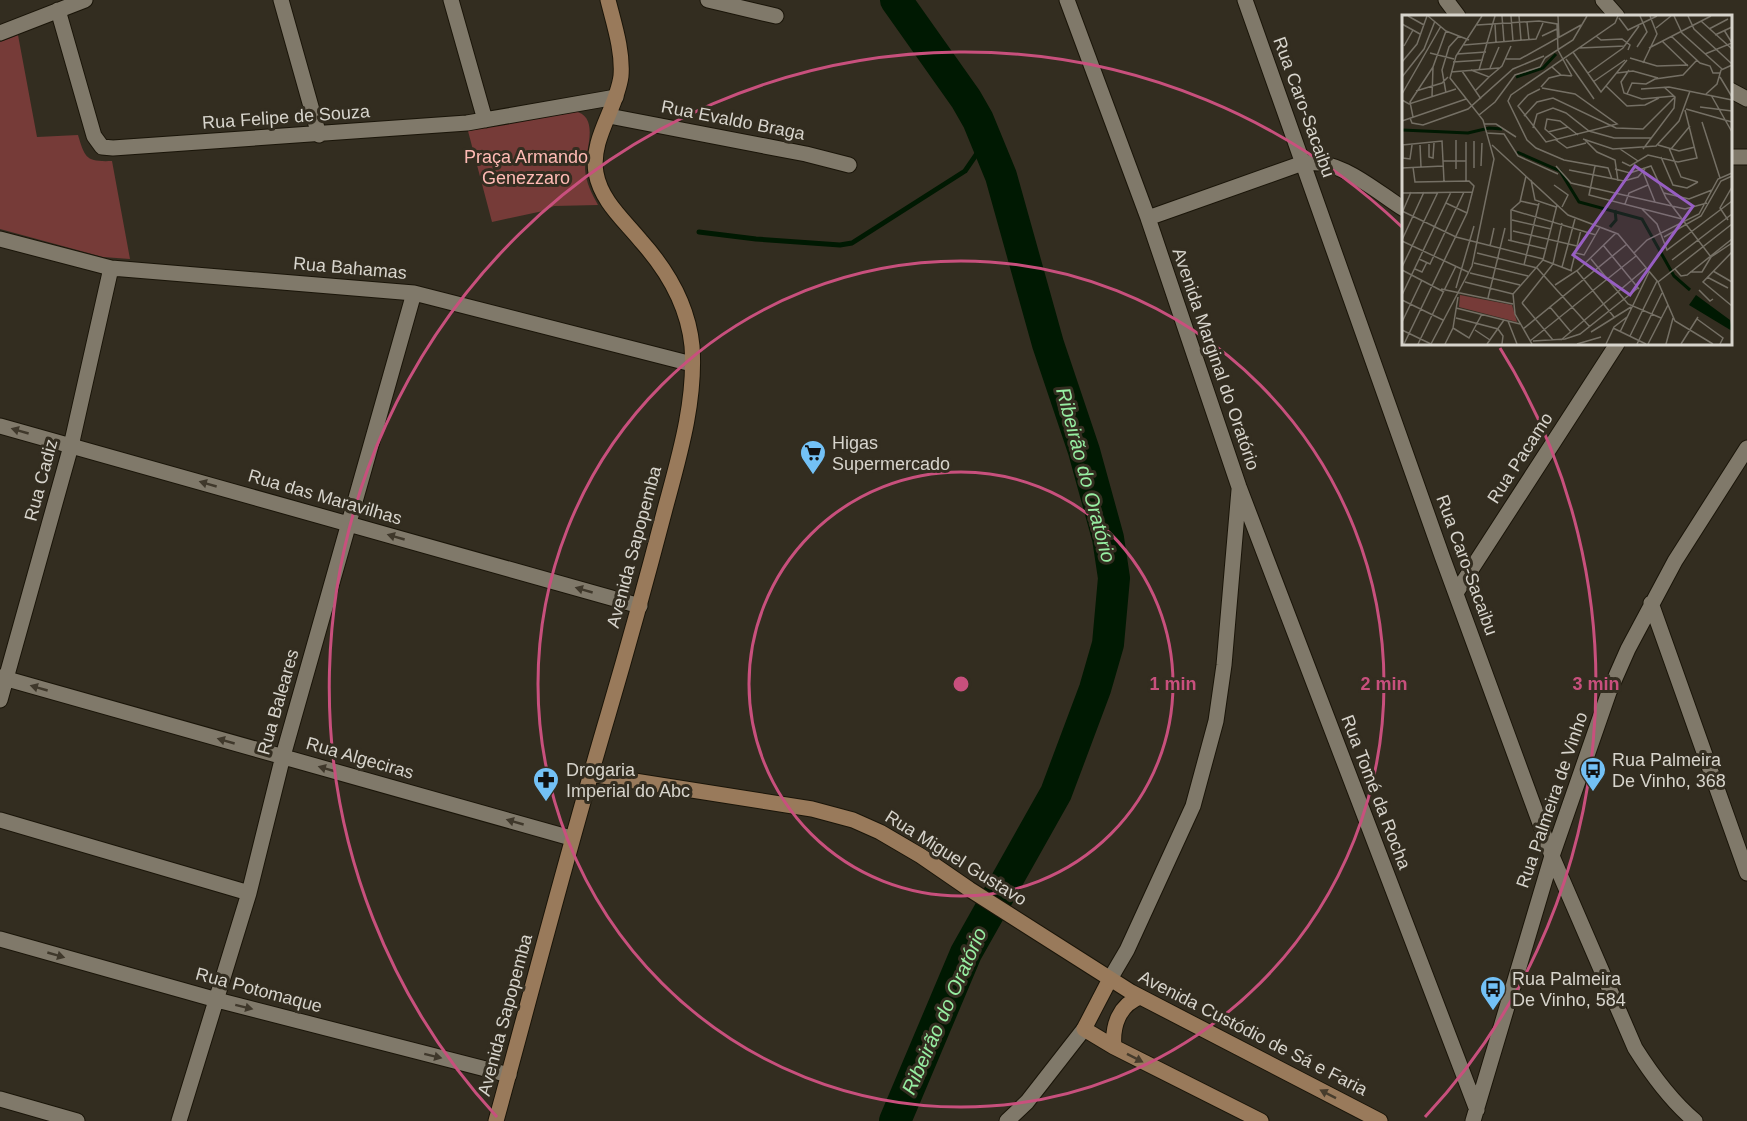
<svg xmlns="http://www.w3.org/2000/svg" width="1747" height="1121" viewBox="0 0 1747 1121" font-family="Helvetica,sans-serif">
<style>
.green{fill:#763b38}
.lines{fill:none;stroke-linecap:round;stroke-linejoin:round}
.stream{stroke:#001902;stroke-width:5}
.river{stroke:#001902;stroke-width:32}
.street-casing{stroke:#1a1509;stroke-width:17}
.secondary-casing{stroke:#1a1509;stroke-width:17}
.street{stroke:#80796a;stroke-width:15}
.secondary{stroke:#997a5b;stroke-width:15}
.oneway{fill:#3f382b}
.oneway2{fill:#473c2c}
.ring{fill:none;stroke:#c8507d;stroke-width:3}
.labels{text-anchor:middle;stroke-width:6;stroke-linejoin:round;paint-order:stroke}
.street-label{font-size:18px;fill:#d7d4cc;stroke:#332d20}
.park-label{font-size:18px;fill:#ffbbb5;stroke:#332d20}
.poi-label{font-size:18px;fill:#d7d4cc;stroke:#332d20;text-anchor:start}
.water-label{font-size:20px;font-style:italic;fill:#97eea2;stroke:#332d20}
.inset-river{fill:none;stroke:#001902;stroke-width:3}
.inset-road{fill:none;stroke:#757065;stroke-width:1.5}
.view{fill:#975ec3;fill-opacity:0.15;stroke:#975ec3;stroke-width:3}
.inset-edge{fill:none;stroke:#d7d4cc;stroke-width:3}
.centre{fill:#c8507d;stroke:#332d20;stroke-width:3}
.ring-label{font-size:18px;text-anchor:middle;font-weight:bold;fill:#c8507d;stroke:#332d20;stroke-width:6;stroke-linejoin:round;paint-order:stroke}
</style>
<rect width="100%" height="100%" fill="#332d20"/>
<!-- green -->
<path class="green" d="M18,35l19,102 41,-2c7,23 8,27 34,26l18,98 -27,-2 -103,-28v-187z
M574,111c27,5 11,40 11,58 1,14 7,25 13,36l-44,1 -11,5 -51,11 -24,-91z"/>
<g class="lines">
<!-- stream -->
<path class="stream" d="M699,232l57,7 84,6 12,-2 113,-72 11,-16 9,-18"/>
<!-- river -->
<path class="river" d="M895,1121l71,-168 90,-160 39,-104 13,-45 6,-66 -6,-40 -24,-87 -36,-107 -47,-168 -23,-56 -12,-21 -70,-99"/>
<defs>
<path id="street" d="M281,0l38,135
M451,0l34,120
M708,0l68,16
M1067,0l81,218 91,269 238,623
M1245,0l197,556 110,300 83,192c17,27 35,52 60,73
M1446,0l12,16
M1603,0l14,16
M58,10l36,126 8,11 11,1 354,-25 149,-26
M0,33l85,-33
M1730,90l17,9
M609,116l197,38 43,11
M1730,157h17
M1148,218l155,-55c37,-5 71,27 101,46
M0,239l111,29 303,25 278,71
M0,426l640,180
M1456,593l161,-249
M1651,603l96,270
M0,677l571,161
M0,700l71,-254 40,-178
M0,820l249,73
M0,939l217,61 292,75
M1110,979l17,-29 66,-144 23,-85 8,-56 15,-175
M0,1099l77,22
M179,1121l70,-228 34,-137 131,-463
M1007,1121l20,-19 57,-73
M1473,1121l79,-265 57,-164 19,-43 47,-88 72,-113"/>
<path id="secondary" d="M590,774l222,35 41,11 27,12 41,24 48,33 162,103 249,129
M1110,979l-26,50 30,18 147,74
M1114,1047c-2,-21 5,-42 26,-50
M496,1121c37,-135 72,-271 112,-406 20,-68 39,-137 57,-206 14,-52 31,-108 27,-163 -4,-40 -25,-76 -51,-105 -17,-21 -40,-40 -45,-68 -6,-34 21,-65 25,-97 2,-25 -7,-52 -13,-76"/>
</defs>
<!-- street casing -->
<use href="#street" class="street-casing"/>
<!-- secondary casing -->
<use href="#secondary" class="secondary-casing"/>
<!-- street -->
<use href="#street" class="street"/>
<!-- secondary -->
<use href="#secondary" class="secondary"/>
</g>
<!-- one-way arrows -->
<defs><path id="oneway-solid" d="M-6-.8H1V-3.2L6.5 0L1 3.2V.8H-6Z" transform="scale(1.5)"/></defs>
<g class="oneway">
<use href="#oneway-solid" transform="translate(20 431) rotate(-164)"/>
<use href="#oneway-solid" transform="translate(208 484) rotate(-164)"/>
<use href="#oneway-solid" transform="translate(396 537) rotate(-164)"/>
<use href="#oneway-solid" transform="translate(584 590) rotate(-164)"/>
<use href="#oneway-solid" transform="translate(39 688) rotate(-164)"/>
<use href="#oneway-solid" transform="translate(226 741) rotate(-164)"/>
<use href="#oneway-solid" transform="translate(327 769) rotate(-164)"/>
<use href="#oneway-solid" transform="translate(515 822) rotate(-164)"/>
<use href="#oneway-solid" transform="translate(56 955) rotate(16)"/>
<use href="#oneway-solid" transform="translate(244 1007) rotate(14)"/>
<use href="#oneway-solid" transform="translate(433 1056) rotate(14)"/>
</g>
<g class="oneway2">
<use href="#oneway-solid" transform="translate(1135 1058) rotate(27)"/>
<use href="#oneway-solid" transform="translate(1328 1094) rotate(-153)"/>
</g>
<!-- distance rings -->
<g class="ring">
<circle cx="961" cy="684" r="212"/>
<circle cx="961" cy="684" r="423"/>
<path d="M497 1117A635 635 0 0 1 1402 227M1500 348A635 635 0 0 1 1425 1117"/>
</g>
<!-- icons -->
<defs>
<symbol id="supermarket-pin" viewBox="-11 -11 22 30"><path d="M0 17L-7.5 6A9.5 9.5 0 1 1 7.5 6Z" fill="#73c1f6" stroke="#332d20"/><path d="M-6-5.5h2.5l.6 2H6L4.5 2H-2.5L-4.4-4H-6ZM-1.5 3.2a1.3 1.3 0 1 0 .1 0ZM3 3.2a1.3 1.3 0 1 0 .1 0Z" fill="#111"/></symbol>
<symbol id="bus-pin" viewBox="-11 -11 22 30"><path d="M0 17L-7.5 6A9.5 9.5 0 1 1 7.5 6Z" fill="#73c1f6" stroke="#332d20"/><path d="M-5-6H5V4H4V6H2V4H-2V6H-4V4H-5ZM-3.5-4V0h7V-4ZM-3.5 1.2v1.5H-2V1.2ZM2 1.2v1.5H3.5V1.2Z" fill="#111"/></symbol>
<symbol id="pharmacy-pin" viewBox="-11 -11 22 30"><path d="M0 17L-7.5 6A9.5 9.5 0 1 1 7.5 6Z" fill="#73c1f6" stroke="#332d20"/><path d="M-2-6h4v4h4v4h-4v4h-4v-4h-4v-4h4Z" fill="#111"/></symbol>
</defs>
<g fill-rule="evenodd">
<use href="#supermarket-pin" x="798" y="438" width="30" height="40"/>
<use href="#bus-pin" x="1578" y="755" width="30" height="40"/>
<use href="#pharmacy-pin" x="531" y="765" width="30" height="40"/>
<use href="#bus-pin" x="1478" y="974" width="30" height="40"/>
</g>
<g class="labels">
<!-- street labels -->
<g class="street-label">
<text transform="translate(1304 107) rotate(70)" y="6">Rua Caro-Sacaibu</text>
<text transform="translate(286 117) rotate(-4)" y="6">Rua Felipe de Souza</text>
<text transform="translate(733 120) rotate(11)" y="6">Rua Evaldo Braga</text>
<text transform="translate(350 268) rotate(5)" y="6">Rua Bahamas</text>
<text transform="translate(1216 359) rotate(71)" y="6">Avenida Marginal do Oratório</text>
<text transform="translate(1520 458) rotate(-57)" y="6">Rua Pacamo</text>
<text transform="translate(41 480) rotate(-75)" y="6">Rua Cadiz</text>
<text transform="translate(325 497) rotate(16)" y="6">Rua das Maravilhas</text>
<text transform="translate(634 547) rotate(-75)" y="6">Avenida Sapopemba</text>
<text transform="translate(1467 565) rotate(70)" y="6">Rua Caro-Sacaibu</text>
<text transform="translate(278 702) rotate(-74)" y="6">Rua Baleares</text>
<text transform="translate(360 758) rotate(16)" y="6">Rua Algeciras</text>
<text transform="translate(1376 792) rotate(69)" y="6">Rua Tomé da Rocha</text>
<text transform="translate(1552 800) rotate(-71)" y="6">Rua Palmeira de Vinho</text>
<text transform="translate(956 858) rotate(32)" y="6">Rua Miguel Gustavo</text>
<text transform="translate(259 990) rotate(15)" y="6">Rua Potomaque</text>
<text transform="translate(505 1015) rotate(-75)" y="6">Avenida Sapopemba</text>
<text transform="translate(1253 1033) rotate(27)" y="6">Avenida Custódio de Sá e Faria</text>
</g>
<!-- park labels -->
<g class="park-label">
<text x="526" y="163">Praça Armando<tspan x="526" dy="21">Genezzaro</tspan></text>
</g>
<!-- poi labels -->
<g class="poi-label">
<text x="832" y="449">Higas<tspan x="832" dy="21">Supermercado</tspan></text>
<text x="1612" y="766">Rua Palmeira<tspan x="1612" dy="21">De Vinho, 368</tspan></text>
<text x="566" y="776">Drogaria<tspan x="566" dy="21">Imperial do Abc</tspan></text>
<text x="1512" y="985">Rua Palmeira<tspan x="1512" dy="21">De Vinho, 584</tspan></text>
</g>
<!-- water labels -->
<g class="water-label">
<text transform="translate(1086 475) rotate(75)" y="7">Ribeirão do Oratório</text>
<text transform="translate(944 1011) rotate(-66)" y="7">Ribeirão do Oratório</text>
</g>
</g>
<!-- overview -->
<g transform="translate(1402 15)">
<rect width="330" height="330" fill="#332d20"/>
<path d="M58,280l52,10 5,17 -58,-15z" fill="#763b38"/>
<path d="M294,280l34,25 2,11 -43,-26z" fill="#001902"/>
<path class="inset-river" d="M114,62l27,-9 13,-14M0,115l66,3 21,-5 13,1M115,137l43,19 19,31 63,17 32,57 16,14M208,212l6,-7 -1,-10"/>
<path class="inset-road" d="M6,1l16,9M26,1l18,15 23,9M100,1l2,26M109,1l2,25M117,1l2,24M156,1l1,21M272,1l8,17 40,36M286,1l6,13 38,35M217,3l9,12 29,-14M299,6l31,28M125,7l2,18M0,9l18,10M93,9l1,18M75,10l62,-4 18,3 1,26 14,26M254,13l15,-12M307,14l19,-10M313,20l17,-8M140,21l17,-8M194,21l5,4 21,-1 8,6 -2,5M269,21l29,27 10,3 3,7h7M260,26l26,25M62,30l72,-6 7,-16M2,31l9,-16M235,32l10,-15 -7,-16M177,33l46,-2M247,33l62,-32M171,37l28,40 26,-32M28,38l24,6M55,39l29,-2M303,39l27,-11 -8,-13M143,43l28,-18 14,-24M228,43l27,8 31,-1M104,44h14l61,-34M164,44l28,40M0,47l15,-18 10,-28M51,47l30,-2M241,48l14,-29 -7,-18M150,52l9,8 11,1M88,53l9,-21M69,55l18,7 13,-11 9,-20M77,55l16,-54M227,55l-8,12 3,11 18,6 32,-3M60,56l19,28M49,57l48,-4M186,58l35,-25 16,-22M215,58l16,-2 25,7M0,62l22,-28 11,-28M318,62l12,20M191,67l32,-22M204,71l21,20 18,-1 14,-7M139,72l8,-9 12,-3M138,74l-12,6 -10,11 28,36 71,-18 -42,-30 -33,-6M239,74l28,-2 63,13M74,75l13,-13M14,76l26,-8 6,-6M44,78l-4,-23 7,-23 10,-11M0,79l39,-68M225,79l5,-11 14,1 9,-5 28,-4 14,-15M304,79l11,-10 4,-14 11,-5M309,80l21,37M30,82l1,-30 13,-36M0,85l7,4 47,-15M298,92l32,4M284,94l46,13M77,100l16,-13 20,-27 25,-8 5,-9M122,101l13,-14 16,-4 63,30 27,1 32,-32M11,102l-3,-15 23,-35M8,103l2,5 11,2 45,-16 45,-40 31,-13M0,106l64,-22M300,107l18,56M82,109h12l20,13M131,113l4,-14 16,-6 13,5 23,18 25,7h37M146,117l20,-5M84,118l18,1 14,22 40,18M181,124l30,10 43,-3 23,-25 11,-30M54,125v29M154,125l11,8 19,-5M156,125l-13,-11 2,-10 13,2 18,14M183,125l12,12 18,8 3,21M72,126v27M64,127v39M27,129v13l4,1 1,-15M0,130l40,-4 2,40M1,130v13l7,1 2,-14M18,130l1,22M90,130l76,70 50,19 40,48 17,39 38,23M256,130l21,6 16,-4M267,133l12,29 17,5M218,134l18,12M241,134l31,-41 1,-11 -11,-10M269,134l19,-23M259,142l12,28 14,3 11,-6M41,146h23M220,147l8,4 18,-11 30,7 19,-4 -12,-48M79,151l1,-23M154,151l15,17 114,26 22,-6M193,151l-6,29 93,24M0,153l41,-2M213,154l15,4 21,-7 15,32 45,59M167,155l55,11 14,-4 7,-8M241,157l12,30M210,164l-4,-11 -44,-8 -28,-12 -9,-8 -19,-39 3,-6 104,-72 3,-7M129,165l4,20 21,7M152,170l14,10 -6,12M0,178l70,-1M262,178l25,6 23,-9M118,186l18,4M44,188l21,10M223,189l4,-11 19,-8M240,194l15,15 10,26 65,-49M110,195l84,25M0,196l54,26 87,22M0,198l9,-21M110,205l39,9M326,205l-8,-12 12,-21M111,216l64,15M262,222l37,-21 20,-35 11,-5M0,225l22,-48M106,225l38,9M0,226l66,31M109,226v-31l9,-8 6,-26M201,230l36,44M88,231l4,-18M330,237l-29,30 29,24M75,238l60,15 53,59M174,238l8,2 16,-28M232,238l13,-13 52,-26 19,-35 14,-6M309,242l21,-14M17,244l11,5 34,-72M189,244l37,45 33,14M141,245l29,11M270,245l60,-46M72,248l54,13M122,250l15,-62M0,252l36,-75M160,252l13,-48M13,254l7,3 5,-10M273,254l6,7 6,-1 45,-36M0,255l42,22M169,255l10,-40M175,256l37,46M311,256l19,11M288,257h12l9,-15M68,258l50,12M305,262l21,11M63,267l48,12M256,267l74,-58M153,270l23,-15 38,-37M54,273l18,-62M39,274l72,15M297,275l11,11 3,-2M0,280l49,-103M86,283l17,-70M0,285l41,20M120,288l31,-39 9,-41M120,288l31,37M148,292l21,25M54,293l64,16M54,303l42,11 5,7 -1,8M295,304l26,19 -3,6M106,306l9,23M0,307l20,-42M51,313l16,10 13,-24M211,313l33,16M121,314l104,-85M0,315l29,14M73,315l15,10M189,317l40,-25M218,317l29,-60M228,321l27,-55M159,325l85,-72M128,326l106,-85M131,326l32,-2 15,-5 58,-46M2,329l63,-131 7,-27 -5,-5 -54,1 -2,-15M16,329l38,-78M29,329l41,-78 22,-107 -11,-39 -33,-42 6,-22 26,-40M43,329l8,-16 5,-31M85,329l17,-24M130,329l-17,-30 -2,-20 30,-34 14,-55M175,329l24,-7M204,329l8,-17 13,-10M235,329l25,-51M246,329l20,-39M264,329l7,-26M279,329l17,-27"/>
<path class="view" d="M233,151l58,40 -63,89 -57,-40z"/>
<rect width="330" height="330" class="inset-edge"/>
</g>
<circle cx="961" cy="684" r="9" class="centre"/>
<g class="ring-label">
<text x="1173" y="690">1 min</text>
<text x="1384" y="690">2 min</text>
<text x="1596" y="690">3 min</text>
</g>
</svg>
